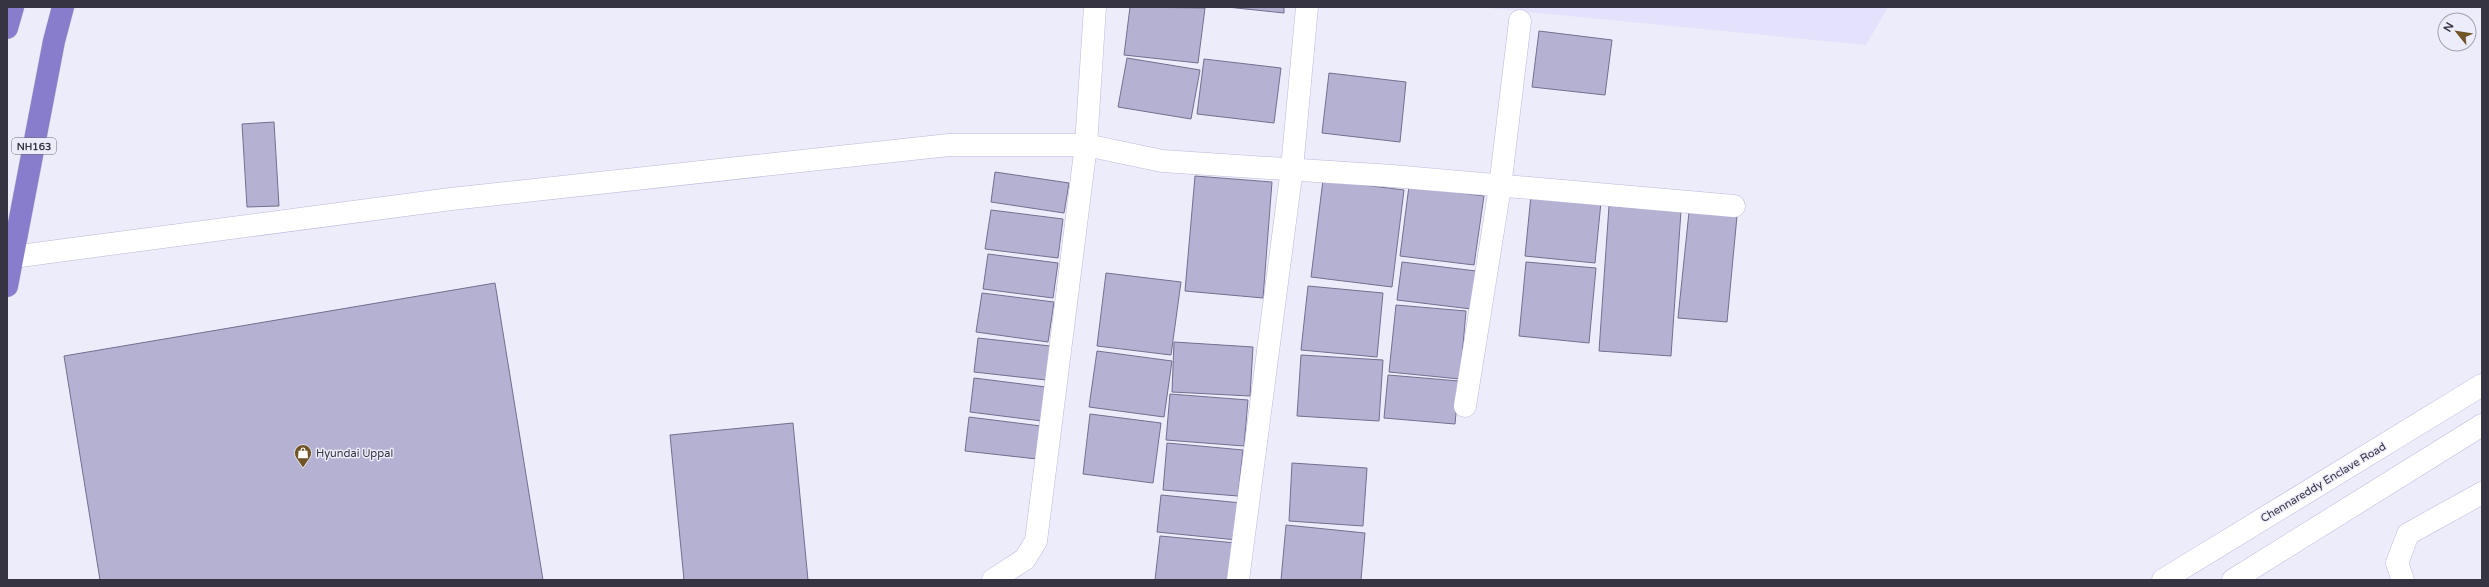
<svg xmlns="http://www.w3.org/2000/svg" width="2489" height="587" viewBox="0 0 2489 587" font-family="'Varela Round',sans-serif">
<style>
.built{fill:#e3e1fb}
.building{fill:#b4b1d3;stroke:#726f8f}
.lines{fill:none;stroke-linecap:round;stroke-linejoin:round}
.minor-casing{stroke:#bcb9dc;stroke-width:23}
.highway-casing{stroke:#cfced2;stroke-width:23}
.minor{stroke:#fff;stroke-width:22}
.highway{stroke:#887ccd;stroke-width:22}
.labels{text-anchor:middle;stroke-width:3;stroke-linejoin:round;paint-order:stroke}
.shield{fill:#edecfa;stroke:#6d6b79;stroke-width:1}
.shield-label{font-size:10px;font-weight:bold;fill:#363442}
.poi-label{font-size:11px;fill:#363442;stroke:#edecfa;text-anchor:start}
.street-label{font-size:11px;fill:#363442;stroke:#edecfa}
</style>
<rect width="100%" height="100%" fill="#edecfa"/>
<!-- built -->
<path class="built" d="M1477,7h411l-22,38z"/>
<!-- building -->
<path class="building" d="M1130,7l75,1 -7,55 -74,-8z
M1227,7h57v6z
M1539,31l73,9 -7,55 -73,-8z
M1127,58l73,12 -9,49 -73,-12z
M1204,59l77,9 -7,55 -77,-9z
M1329,73l77,9 -6,60 -78,-9z
M274,122l5,84 -32,1 -5,-83z
M995,172l74,11 -5,30 -73,-11z
M1195,176l77,6 -9,116 -78,-7z
M1323,180l81,10 -12,97 -81,-10z
M1409,186l75,10 -10,69 -74,-9z
M1531,195l70,7 -6,61 -70,-7z
M1609,206l72,5 -10,145 -72,-5z
M991,210l72,9 -5,39 -73,-9z
M1689,212l48,4 -10,106 -49,-4z
M988,254l70,9 -5,35 -70,-9z
M1402,262l74,9 -5,38 -74,-9z
M1526,262l70,6 -7,75 -70,-7z
M1106,273l75,9 -10,73 -74,-9z
M495,283l48,297h-443l-36,-224z
M1308,286l75,7 -6,64 -76,-7z
M982,293l72,9 -6,40 -72,-10z
M1396,305l70,6 -6,68 -71,-7z
M978,338l72,8 -4,34 -72,-8z
M1174,342l79,5 -3,49 -78,-4z
M1097,351l75,10 -8,56 -75,-10z
M1301,355l82,5 -4,61 -82,-5z
M1388,375l71,6 -4,43 -71,-6z
M974,378l72,9 -4,34 -72,-9z
M1170,394l78,6 -4,46 -78,-6z
M1090,414l71,9 -8,60 -70,-9z
M969,417l72,9 -4,33 -72,-8z
M793,423l15,157h-124l-14,-145z
M1167,443l76,7 -5,46 -75,-6z
M1292,463l75,5 -4,58 -74,-5z
M1161,495l80,8 -4,37 -80,-8z
M1286,525l79,8 -4,47h-80z
M1160,536l76,7 -3,37h-78z"/>
<g class="lines">
<defs>
<path id="minor" d="M12,257l439,-58 498,-54h137l76,16 230,15 342,30
M1465,406l35,-219 20,-166
M993,580l32,-21 11,-18 50,-396 9,-138
M1238,580l54,-412 15,-161
M2163,580l319,-195
M2233,580l249,-155
M2403,580l-6,-17 11,-29 74,-41"/>
<path id="highway" d="M7,28l6,-21
M7,286l47,-245 9,-34"/>
</defs>
<!-- minor casing -->
<use href="#minor" class="minor-casing"/>
<!-- highway casing -->
<use href="#highway" class="highway-casing"/>
<!-- minor -->
<use href="#minor" class="minor"/>
<!-- highway -->
<use href="#highway" class="highway"/>
</g>
<!-- icons -->
<defs>
<symbol id="shop-pin" viewBox="-11 -11 22 30"><path d="M0 17L-7.5 6A9.5 9.5 0 1 1 7.5 6Z" fill="#705527" stroke="#edecfa"/><path d="M-5-2.5h2.3a2.7 3.5 0 0 1 5.4 0H5L5.5 6h-11ZM-1.5-2.5h3a1.5 2.3 0 0 0-3 0Z" fill="#fff"/></symbol>
</defs>
<g fill-rule="evenodd">
<use href="#shop-pin" x="293" y="443" width="20" height="27"/>
</g>
<g class="labels">
<!-- shield labels -->
<rect class="shield" x="12" y="138" width="44" height="16" rx="3"/>
<g class="shield-label">
<text x="34" y="150">NH163</text>
</g>
<!-- poi labels -->
<g class="poi-label">
<text x="316" y="457">Hyundai Uppal</text>
</g>
<!-- street labels -->
<g class="street-label">
<text transform="translate(2323 482) rotate(-31)" y="4">Chennareddy Enclave Road</text>
</g>
</g>
<!-- border -->
<rect width="2489" height="587" fill="none" stroke="#363442" stroke-width="16"/>
<!-- north arrow -->
<g transform="translate(2457 32) rotate(300)"><circle r="19" fill="#edecfa" stroke="#a4a2b0"/>
<path d="M0-3L7 15L0 10L-7 15Z" fill="#705527"/>
<text y="-6" font-size="11" font-weight="bold" text-anchor="middle" fill="#363442">N</text>
</g>
</svg>
